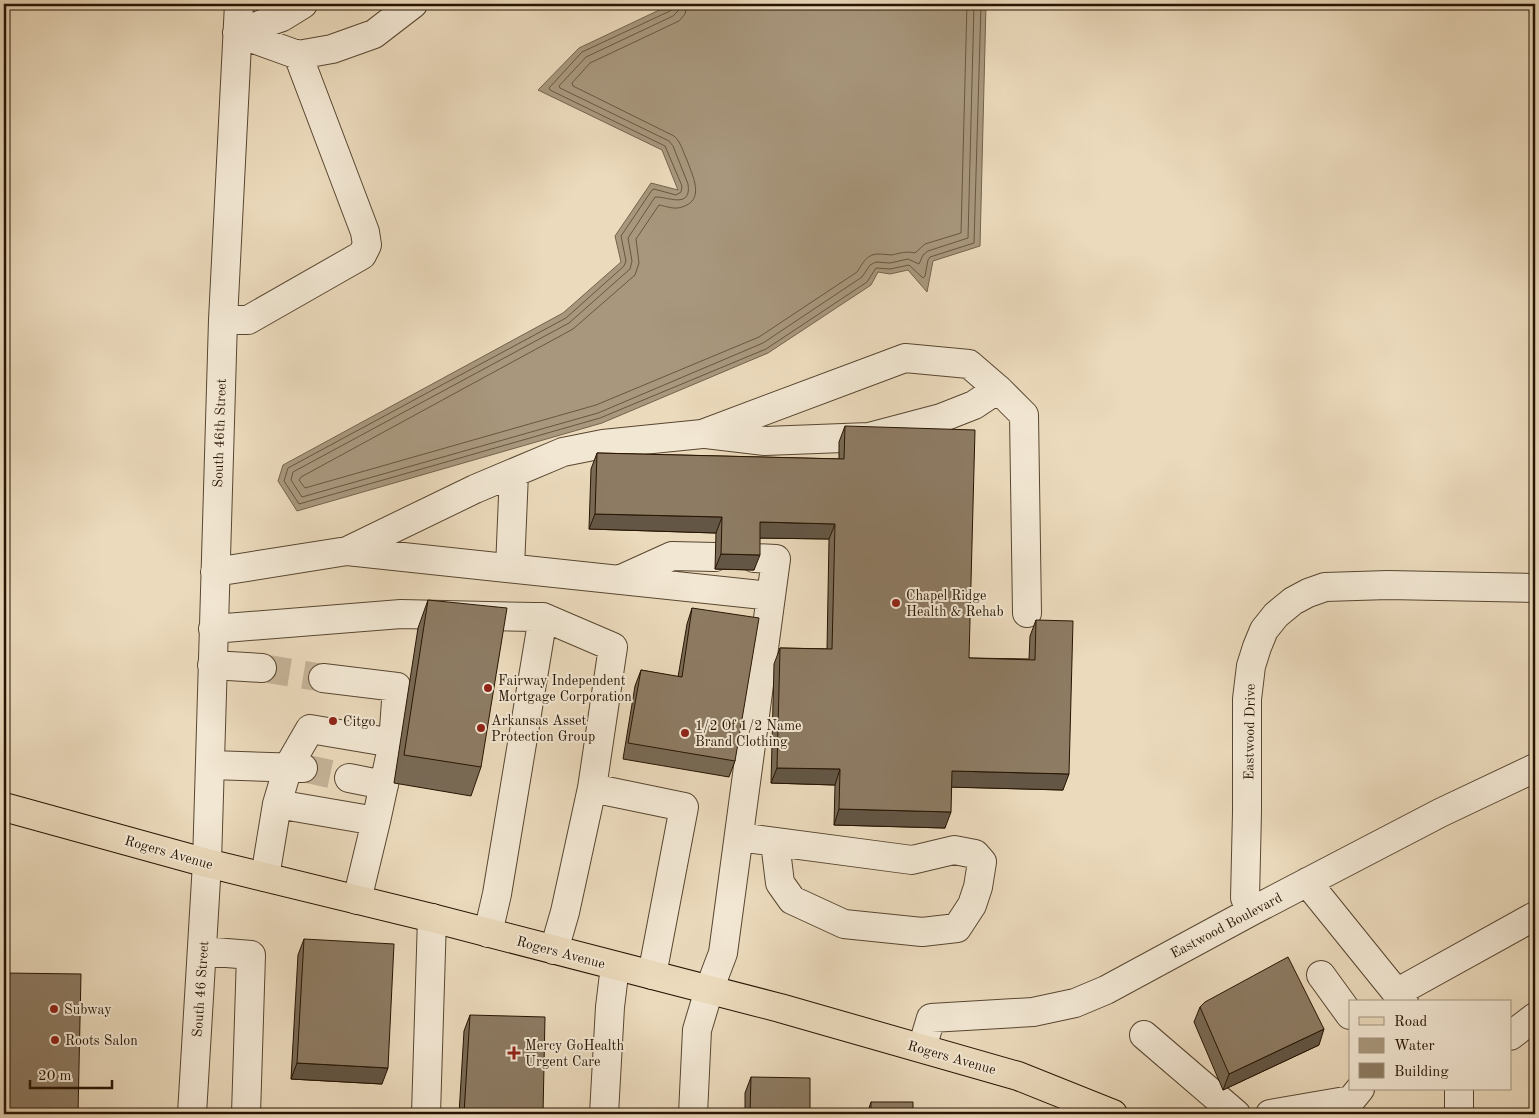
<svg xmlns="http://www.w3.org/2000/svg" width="1539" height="1118" viewBox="0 0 1539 1118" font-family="'Old Standard TT',serif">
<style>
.water{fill:#a8977d;stroke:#74634c}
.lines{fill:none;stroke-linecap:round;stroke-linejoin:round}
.shore{stroke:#685640;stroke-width:1}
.minor-tunnel{stroke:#c4b297;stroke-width:28;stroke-dasharray:28 14;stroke-linecap:butt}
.minor-casing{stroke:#584630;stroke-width:30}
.major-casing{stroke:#271402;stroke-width:30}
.minor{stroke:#f2e7d3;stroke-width:28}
.major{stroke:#ebdabc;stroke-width:28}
.wall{fill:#796a55;stroke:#271402}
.shaded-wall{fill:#635645;stroke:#271402}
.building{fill:#8d7b63;stroke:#271402}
.poi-dot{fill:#8f2418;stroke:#f2e7d3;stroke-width:2}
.labels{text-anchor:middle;stroke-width:4;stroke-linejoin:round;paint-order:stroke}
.street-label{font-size:14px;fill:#271402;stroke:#f2e7d3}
.poi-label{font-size:14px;fill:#271402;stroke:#f2e7d3;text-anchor:start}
</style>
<rect width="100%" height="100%" fill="#ebdabc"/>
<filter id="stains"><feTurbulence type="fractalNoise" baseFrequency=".004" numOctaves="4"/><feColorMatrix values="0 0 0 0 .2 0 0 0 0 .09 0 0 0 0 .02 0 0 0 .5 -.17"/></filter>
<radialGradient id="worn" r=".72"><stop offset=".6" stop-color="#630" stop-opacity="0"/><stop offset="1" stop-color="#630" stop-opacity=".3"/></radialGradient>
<!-- water -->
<path class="water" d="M672,4h314l-6,242 -47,15 -6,31 -19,-22 -18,4 -12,-2 -7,13 -103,68 -166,70 -305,88 -19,-30 5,-16 280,-152 58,-51 -6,-26 36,-53 27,7 -16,-40 -124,-60 41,-42z"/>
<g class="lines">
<!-- shore -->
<path class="shore" d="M673,4v4l-3,3 -88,41 -33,36 1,2 115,56 17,40 -1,6 -5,3 -22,-6 -2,1 -31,46 5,25 -2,5 -58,52 -278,150 -4,13 15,23 301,-86 166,-69 101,-67 9,-14 14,1 19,-4 14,13 2,-2 3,-16 2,-3 44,-14 7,-239
M679,4l-1,7 -5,5 -87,41 -27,29 1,2 109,53 4,5 15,38c4,26 -22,12 -33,13l-27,41 4,23 -2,8 -61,54 -276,149 -2,8 11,17 296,-84 165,-70 99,-66 8,-12 6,-3 14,1 18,-4 11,5 4,-9 5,-4 40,-13 6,-234
M687,4l-2,10 -6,7 -89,42 -18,20 1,3 101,50c7,6 9,16 13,24 5,15 19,40 -5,47 -8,3 -16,-1 -23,-2l-23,34 3,24 -4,12 -62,54 -272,148 -2,3 6,8 291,-83 163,-68 98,-65c6,-9 10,-19 23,-18 4,0 8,1 12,1 8,-2 15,-4 23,-2l10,-9 36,-11 6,-229"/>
<!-- minor-tunnel -->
<path class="minor-tunnel" d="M262,668l61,10
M303,768l46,10"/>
<defs>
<path id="minor" d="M237,33l61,22 34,-6 42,-15 39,-30
M237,33l45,-16 21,-13
M223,320h25l114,-65 5,-10 -2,-13 -67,-177
M706,434l59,7 104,-4 72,-19 33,-13 24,-16
M347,551l128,-62 88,-37 40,-8 99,-10 203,-76 64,6 29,25 26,26 3,198
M754,558l22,1 -5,37
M510,568l4,-95
M215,572l132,-21 424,45 -48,357 -14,37 -12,40 -4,84
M619,580l53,-24 43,1
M213,629l188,-15 133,3h9l70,30 -21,141 -27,124 -11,38
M212,665l50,3
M323,678l74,9 -4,56
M211,765l92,3
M349,778l35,7
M592,788l92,19 -32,168
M739,837l173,23 42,-10 21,4 7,8 -4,25 -6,18 -15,23 -35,4 -78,-8 -52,-24 -12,-17 -5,-41
M265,877l12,-73 11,-37 22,-38 83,14 -17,78 -99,-17
M1307,882l97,120
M357,900l19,-79
M1252,911l-7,-13 2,-86v-113l4,-33 6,-19 7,-17 12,-15 17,-14 15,-8 17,-6 63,-2 147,3
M488,933l9,-39 46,-277
M202,951l49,4 -5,159
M1321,975l29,40
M1396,993l139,-77
M1144,1035l92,79
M1510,1036l25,-19
M922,1048l9,-30 102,-6 42,-9 31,-13 146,-79 188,-98 95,-45
M192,1114l15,-251 16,-543 16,-316
M426,1114l6,-196
M604,1114l6,-107 5,-41
M1270,1114l81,-14 9,-11
M1459,1114v-25"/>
<path id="major" d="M4,807l203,56 225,55 348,90 238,68 95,38"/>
</defs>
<!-- minor casing -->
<use href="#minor" class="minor-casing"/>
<!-- major casing -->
<use href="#major" class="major-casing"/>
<!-- minor -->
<use href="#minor" class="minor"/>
<!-- major -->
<use href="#major" class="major"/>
</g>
<!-- wall -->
<path class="wall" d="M845,426l124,232 60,1 1,-23 6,-16 27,170 -112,-3 -6,41 -111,-3 1,-40 -64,-2 3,-119 6,-16 47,1 2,-110 -69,-1 -6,32 -39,-1 1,-36 -127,-4 2,-60 6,-16 242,6v-17z
M428,600l53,167 -10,29 -77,-13 24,-155z
M692,608l43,153 -6,16 -106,-18 12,-73 6,-16 37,7 9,-53z
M304,939l78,145 -91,-5 7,-124z
M1200,1007l119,38 -96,45 -29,-68z
M470,1015l73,99h-84l5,-83z
M751,1077l59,37h-65v-21z
M871,1102l42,12h-46z"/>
<!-- shaded-wall -->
<path class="shaded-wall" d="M595,514l127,3 -6,16 -127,-4z
M760,522l75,2 -6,15 -74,-1z
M721,554l39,1 -6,15 -39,-1z
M777,768l63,1 -5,16 -64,-2z
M952,771l117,3 -6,16 -117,-3z
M839,809l112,3 -6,16 -111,-3z
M1324,1029l-5,16 -96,45 6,-16z
M297,1063l91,5 -6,16 -91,-5z"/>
<!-- building -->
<path class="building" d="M845,426l130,4 -6,228 66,2 1,-40 37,1 -4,153 -117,-3 -1,41 -112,-3 1,-40 -63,-1 3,-120 52,1 3,-125 -75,-2v33l-39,-1 1,-37 -127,-3 2,-61 247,6z
M428,600l79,8 -26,159 -77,-12z
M692,608l67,10 -24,143 -107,-18 13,-73 41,7z
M304,939l90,5 -6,124 -91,-5z
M1288,957l36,72 -95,45 -29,-67 5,-5z
M4,973l77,1 -3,140h-74z
M470,1015l75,2 -2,97h-79z
M751,1077l59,1v36h-60z
M871,1102h42v12h-42z"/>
<!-- markers -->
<g class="poi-dot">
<circle cx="896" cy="603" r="5"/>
<circle cx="488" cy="688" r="5"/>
<circle cx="333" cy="721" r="5"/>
<circle cx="481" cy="728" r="5"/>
<circle cx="685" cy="733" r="5"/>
<circle cx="54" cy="1009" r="5"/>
<circle cx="55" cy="1040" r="5"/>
<path d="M511.5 1045.5h5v5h5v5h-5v5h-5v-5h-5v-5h5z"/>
</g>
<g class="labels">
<!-- street labels -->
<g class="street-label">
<text transform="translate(219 433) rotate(-88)" y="5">South 46th Street</text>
<text transform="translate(1249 732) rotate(-89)" y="5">Eastwood Drive</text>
<text transform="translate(169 852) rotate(16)" y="5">Rogers Avenue</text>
<text transform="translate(1226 925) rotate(-28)" y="5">Eastwood Boulevard</text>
<text transform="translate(561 952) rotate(15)" y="5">Rogers Avenue</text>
<text transform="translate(200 989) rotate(-86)" y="5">South 46 Street</text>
<text transform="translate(952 1057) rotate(16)" y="5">Rogers Avenue</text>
</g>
<!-- poi labels -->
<g class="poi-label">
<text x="906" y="600">Chapel Ridge<tspan x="906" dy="16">Health &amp; Rehab</tspan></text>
<text x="498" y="685">Fairway Independent<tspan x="498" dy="16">Mortgage Corporation</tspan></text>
<text x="491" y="725">Arkansas Asset<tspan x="491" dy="16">Protection Group</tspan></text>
<text x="343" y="726">Citgo</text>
<text x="695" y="730">1/2 Of 1/2 Name<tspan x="695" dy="16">Brand Clothing</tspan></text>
<text x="64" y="1014">Subway</text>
<text x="65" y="1045">Roots Salon</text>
<text x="525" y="1050">Mercy GoHealth<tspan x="525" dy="16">Urgent Care</tspan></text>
</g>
</g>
<!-- margin -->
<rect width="1539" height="1118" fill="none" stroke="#ebdabc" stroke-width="20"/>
<rect x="5" y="5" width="1529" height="1108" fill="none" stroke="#271402" stroke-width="2.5"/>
<rect x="10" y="10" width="1519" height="1098" fill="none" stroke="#271402"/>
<!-- legend -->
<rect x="1349" y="1000" width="162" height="90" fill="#f2e7d3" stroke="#a1937f"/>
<rect x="1359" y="1017" width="25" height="8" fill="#ebdabc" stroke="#a1937f"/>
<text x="1394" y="1026" font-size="15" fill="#271402">Road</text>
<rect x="1359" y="1038" width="25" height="15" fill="#a8977d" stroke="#a1937f"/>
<text x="1394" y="1050" font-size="15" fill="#271402">Water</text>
<rect x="1359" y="1063" width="25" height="15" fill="#8d7b63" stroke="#a1937f"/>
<text x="1394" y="1076" font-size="15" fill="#271402">Building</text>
<!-- scale -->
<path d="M30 1080v8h82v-8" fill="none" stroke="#271402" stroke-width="2.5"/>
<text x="38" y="1080" font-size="15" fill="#271402" stroke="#f2e7d3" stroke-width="4" paint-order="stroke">20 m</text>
<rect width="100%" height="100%" filter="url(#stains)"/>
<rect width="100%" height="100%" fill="url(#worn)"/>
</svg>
